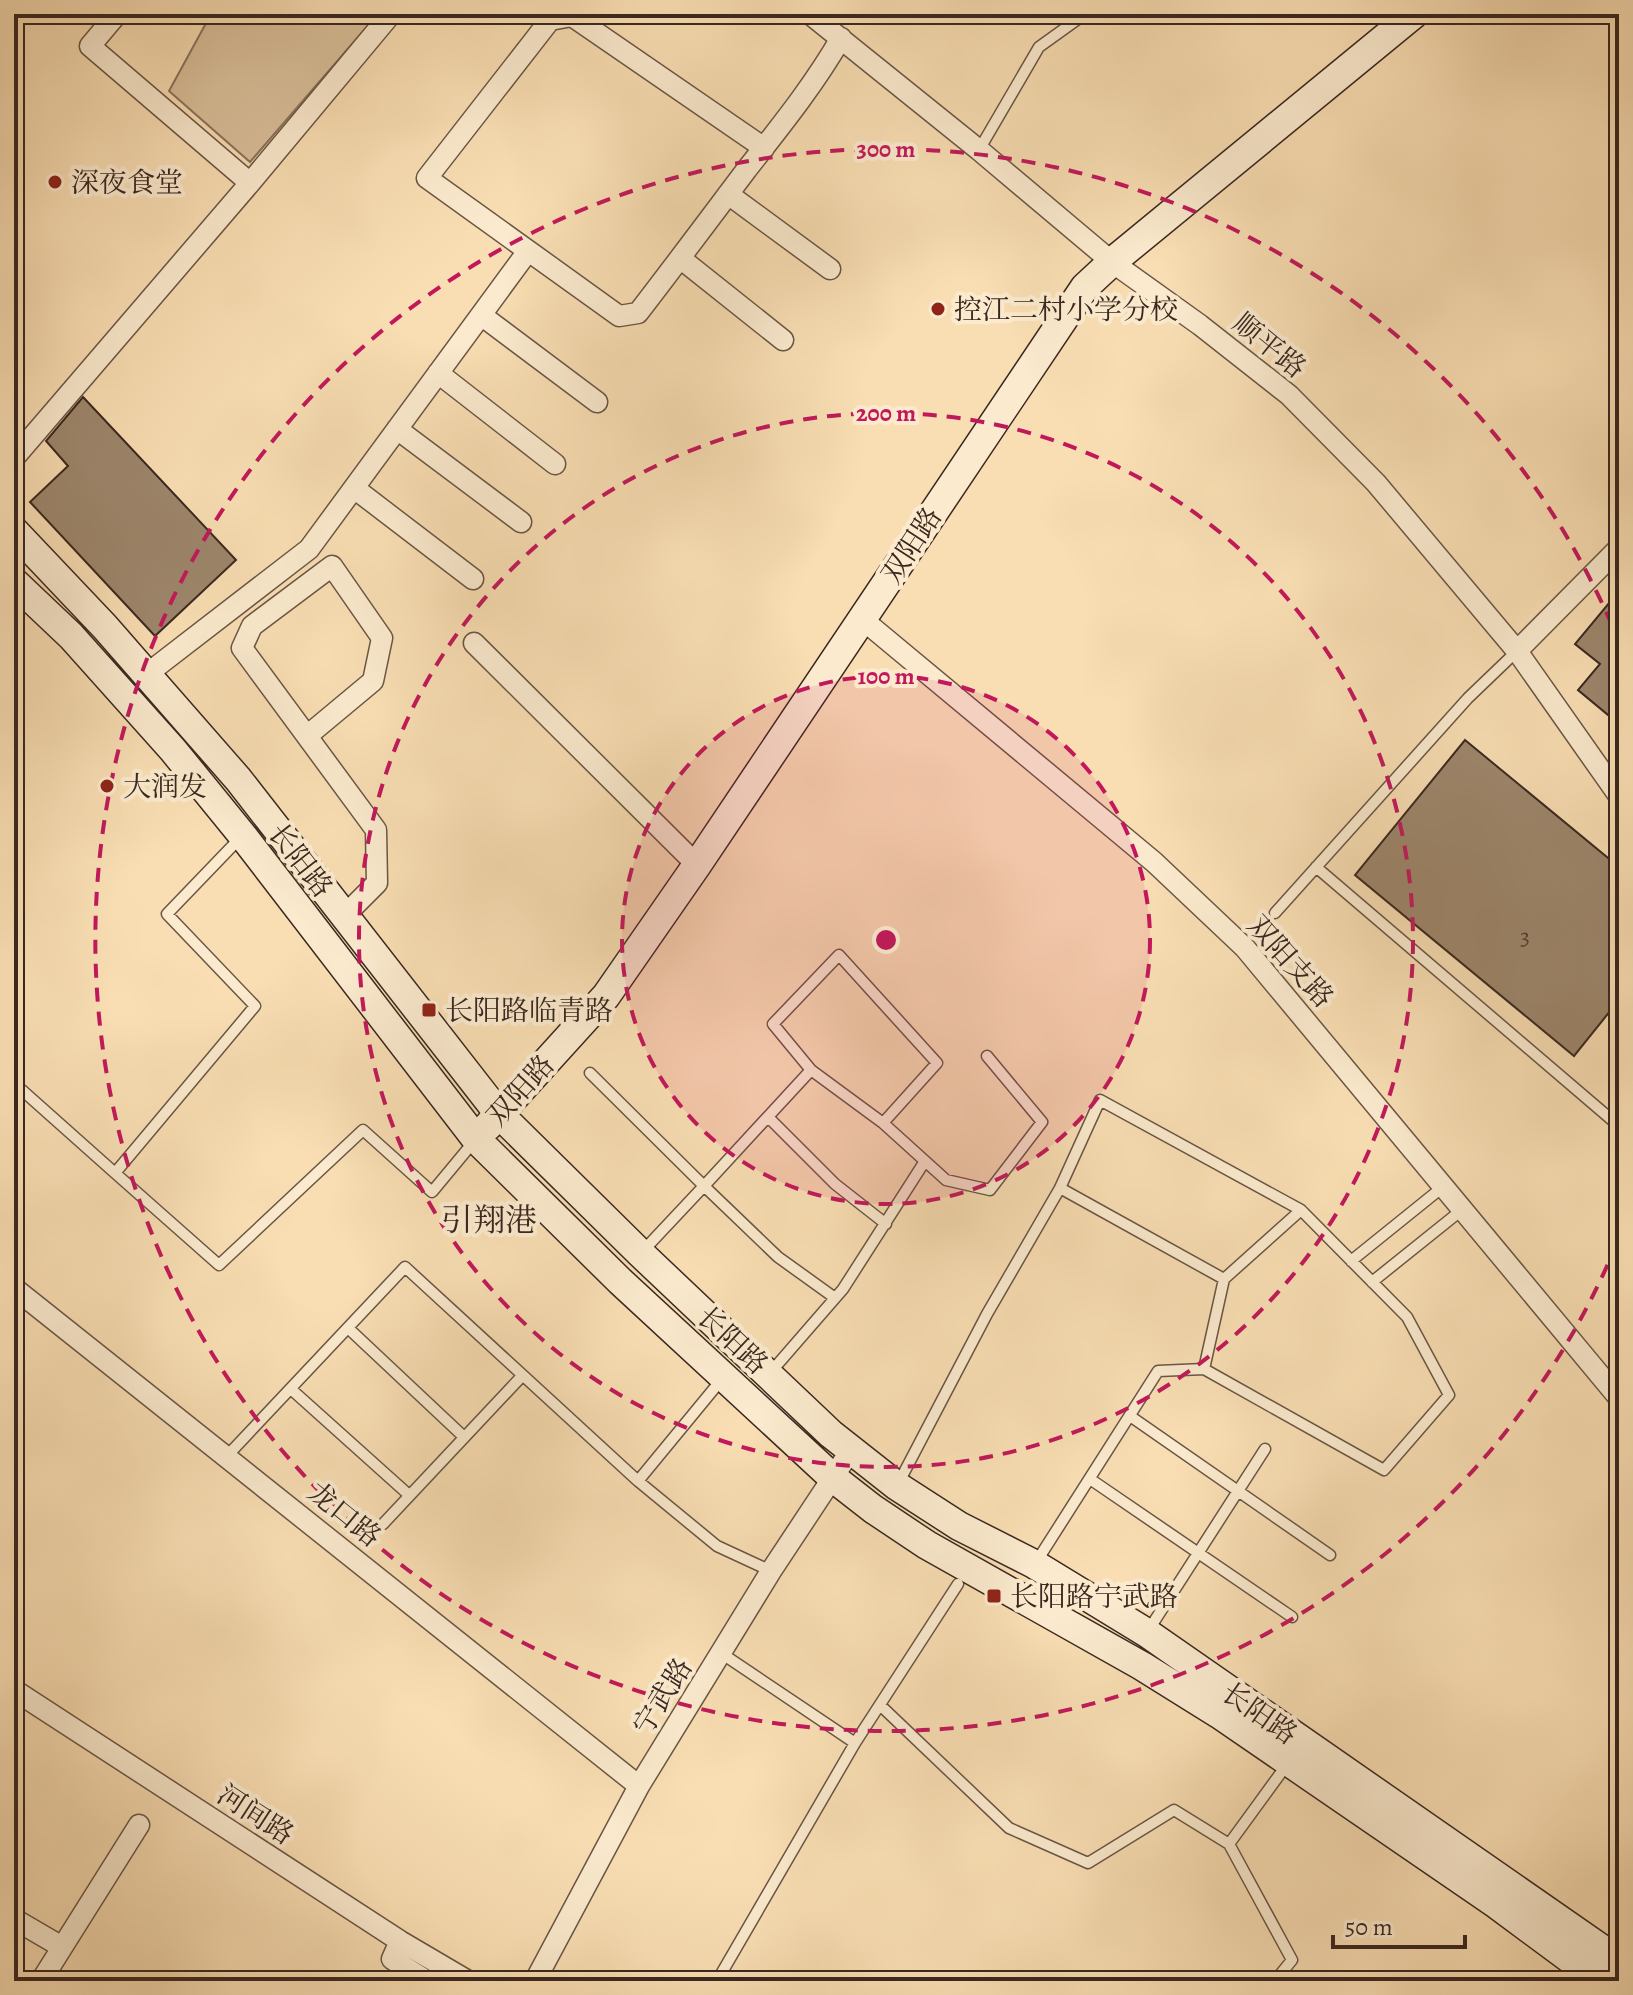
<svg xmlns="http://www.w3.org/2000/svg" width="1633" height="1995" viewBox="0 0 1633 1995" font-family="Alegreya,'Noto Serif SC',serif">
<style>
.green{fill:#d9bf9a;stroke:#8a735d;stroke-width:2}
.building{fill:#9d866c;stroke:#3a2720;stroke-width:2}
.lines{fill:none;stroke-linecap:round;stroke-linejoin:round}
.lane-casing{stroke:#6a5545;stroke-width:13}
.street-casing{stroke:#6a5545;stroke-width:23}
.secondary-casing{stroke:#3a2720;stroke-width:31}
.lane{stroke:#fbeace;stroke-width:10}
.street{stroke:#fbeace;stroke-width:20}
.secondary{stroke:#fbeace;stroke-width:28}
.ring{fill:none;stroke:#c2185b;stroke-width:4;stroke-dasharray:14 10}
.poi-dot{fill:#8f2418;stroke:#fbeace;stroke-width:3}
.labels{text-anchor:middle;stroke-width:8;stroke-linejoin:round;paint-order:stroke}
.number-label{font-size:24px;fill:#533f33}
.poi-label{font-size:28px;fill:#3a2720;stroke:#fbeace;text-anchor:start}
.street-label{font-size:28px;fill:#3a2720;stroke:#fbeace}
.quarter-label{font-size:32px;fill:#3a2720;stroke:#fbeace}
.centre{fill:#c2185b;stroke:#fbeace;stroke-width:4}
.ring-label{font-size:24px;text-anchor:middle;font-weight:bold;fill:#c2185b;stroke:#fbeace;stroke-width:8;stroke-linejoin:round;paint-order:stroke}
</style>
<rect width="100%" height="100%" fill="#f9deb3"/>
<filter id="stains"><feTurbulence type="fractalNoise" baseFrequency=".0025" numOctaves="4"/><feColorMatrix values="0 0 0 0 .2 0 0 0 0 .09 0 0 0 0 .02 0 0 0 .5 -.17"/></filter>
<radialGradient id="worn" r=".72"><stop offset=".6" stop-color="#630" stop-opacity="0"/><stop offset="1" stop-color="#630" stop-opacity=".3"/></radialGradient>
<!-- green -->
<path class="green" d="M211,14h167l-128,148 -81,-71z"/>
<!-- building -->
<path class="building" d="M83,397l153,163 -81,76 -125,-134 38,-36 -22,-25z
M1619,591v133l-41,-34 22,-26 -25,-20z
M1465,740l154,127v133l-45,56 -219,-181z"/>
<g class="lines">
<defs>
<path id="lane" d="M979,150l60,-103 46,-33
M1316,867l303,259
M1275,913l193,-215 49,-47
M811,1070l72,53 54,-60 -98,-108 -66,69 38,46 -107,116 74,71 57,41
M590,1073l114,113 -62,66
M14,1083l101,90 140,-167 -88,-92 74,-77
M768,1117l67,67 51,40
M883,1123l63,57 44,10 52,-68 -55,-66
M115,1173l104,92 144,-135 69,62 44,-53
M1060,1188l40,-88 201,110 -77,69
M1351,1261l93,-75
M1372,1282l91,-73
M348,1328l116,109
M1204,1369l180,101 65,-75 -42,-78 -106,-107
M770,1373l73,-84 82,-128
M292,1390l117,105
M1130,1416l200,139
M227,1456l178,-189 233,214 84,-102
M1090,1479l202,138
M638,1481l79,65 54,25
M898,1484l89,-170 73,-126 164,91 -20,90 -46,2 -123,193
M383,1524l139,-148
M1148,1631l117,-182
M721,1653l134,90 103,-159
M880,1705l129,123 79,35 86,-53 55,34
M717,1981l138,-238
M1275,1981l17,-21 -63,-116 59,-81"/>
<path id="street" d="M117,14l-27,32 160,137
M810,14l169,136 133,112 88,63 89,70 87,88 141,168 102,145
M764,148l-192,-132 -22,4 -123,158 192,138 19,-3c37,-48 73,-96 109,-144 33,-42 67,-84 94,-131
M728,194l102,75
M680,258l103,82
M481,315l116,87
M438,373l117,91
M397,429l124,93
M14,458l236,-275 141,-169
M354,488l119,91
M862,619l292,243 91,86 374,450
M474,643l223,222
M1517,651l102,-103
M147,674l162,-125 219,-298
M307,736l66,-55 9,-43 -50,-72 -80,60 -10,22 134,182 1,53 -32,32
M14,1288l625,498
M14,1690l386,251 68,40
M14,1919l48,28
M400,1941l-8,18 35,22
M41,1981l98,-156
M535,1981l104,-195 132,-215 80,-121"/>
<path id="secondary" d="M14,531l91,96 133,152 261,335 141,139 191,181 66,52 62,40 75,38 113,69 472,328
M14,582l57,54 102,114 70,86 233,303 144,142 212,196 41,32 54,36 215,121 77,48 277,190 104,77
M488,1126l118,-130 91,-131 388,-578 27,-25 302,-248"/>
</defs>
<!-- lane casing -->
<use href="#lane" class="lane-casing"/>
<!-- street casing -->
<use href="#street" class="street-casing"/>
<!-- secondary casing -->
<use href="#secondary" class="secondary-casing"/>
<!-- lane -->
<use href="#lane" class="lane"/>
<!-- street -->
<use href="#street" class="street"/>
<!-- secondary -->
<use href="#secondary" class="secondary"/>
</g>
<!-- distance rings -->
<circle cx="886" cy="940" r="264" fill="#c2185b" fill-opacity=".12"/>
<g class="ring">
<circle cx="886" cy="940" r="264"/>
<circle cx="886" cy="940" r="527"/>
<path d="M1617 1243A791 791 0 1 1 1617 637"/>
</g>
<!-- markers -->
<g class="poi-dot">
<circle cx="55" cy="182" r="8"/>
<circle cx="938" cy="309" r="8"/>
<circle cx="107" cy="786" r="8"/>
<rect x="421" y="1002" width="16" height="16" rx="4"/>
<rect x="986" y="1588" width="16" height="16" rx="4"/>
</g>
<g class="labels">
<!-- number labels -->
<g class="number-label">
<text x="1525" y="945">3</text>
</g>
<!-- poi labels -->
<g class="poi-label">
<text x="71" y="192">深夜食堂</text>
<text x="954" y="319">控江二村小学分校</text>
<text x="123" y="796">大润发</text>
<text x="445" y="1020">长阳路临青路</text>
<text x="1010" y="1606">长阳路宁武路</text>
</g>
<!-- street labels -->
<g class="street-label">
<text transform="translate(1270 345) rotate(39)" y="10">顺平路</text>
<text transform="translate(911 545) rotate(-57)" y="10">双阳路</text>
<text transform="translate(301 860) rotate(52)" y="10">长阳路</text>
<text transform="translate(1291 961) rotate(48)" y="10">双阳支路</text>
<text transform="translate(520 1090) rotate(-48)" y="10">双阳路</text>
<text transform="translate(733 1340) rotate(43)" y="10">长阳路</text>
<text transform="translate(345 1514) rotate(39)" y="10">龙口路</text>
<text transform="translate(662 1696) rotate(-58)" y="10">宁武路</text>
<text transform="translate(1260 1713) rotate(35)" y="10">长阳路</text>
<text transform="translate(256 1814) rotate(33)" y="10">河间路</text>
</g>
<!-- quarter labels -->
<g class="quarter-label">
<text x="489" y="1231">引翔港</text>
</g>
</g>
<circle cx="886" cy="940" r="12" class="centre"/>
<g class="ring-label">
<text x="886" y="157">300 m</text>
<text x="886" y="421">200 m</text>
<text x="886" y="684">100 m</text>
</g>
<!-- margin -->
<rect width="1633" height="1995" fill="none" stroke="#f9deb3" stroke-width="48"/>
<rect x="16" y="16" width="1601" height="1963" fill="none" stroke="#3a2720" stroke-width="4"/>
<rect x="24" y="24" width="1585" height="1947" fill="none" stroke="#3a2720" stroke-width="2"/>
<!-- scale -->
<path d="M1333 1935v12h132v-12" fill="none" stroke="#3a2720" stroke-width="4"/>
<text x="1345" y="1935" font-size="24" fill="#3a2720" stroke="#fbeace" stroke-width="6" paint-order="stroke">50 m</text>
<rect width="100%" height="100%" filter="url(#stains)"/>
<rect width="100%" height="100%" fill="url(#worn)"/>
</svg>
